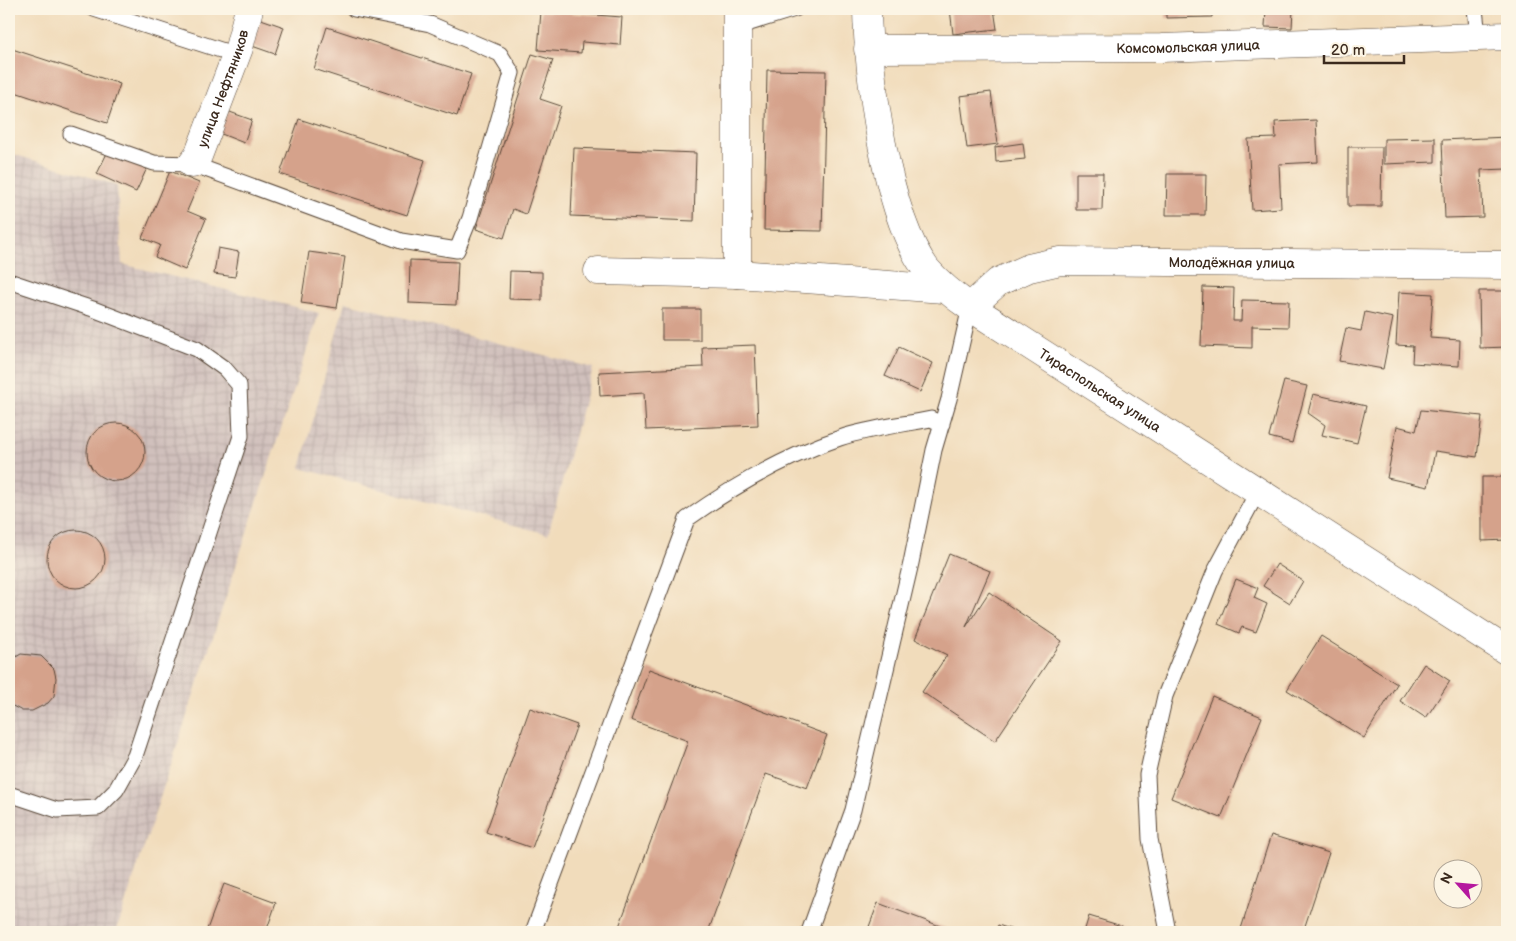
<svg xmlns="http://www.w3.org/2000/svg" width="1516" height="941" viewBox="0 0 1516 941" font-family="'Balsamiq Sans',sans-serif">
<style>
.industrial{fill:url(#industrial-grid)}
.building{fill:#d5a28b}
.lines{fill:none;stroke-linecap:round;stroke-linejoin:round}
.service-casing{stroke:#564536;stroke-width:17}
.minor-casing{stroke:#564536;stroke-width:29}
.tertiary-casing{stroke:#564536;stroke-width:29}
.service{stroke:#fff;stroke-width:15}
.minor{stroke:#fff;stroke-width:28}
.tertiary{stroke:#fff;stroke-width:28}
.labels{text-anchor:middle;stroke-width:4;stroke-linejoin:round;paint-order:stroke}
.street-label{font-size:14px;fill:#3b2a1e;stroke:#fcf5e5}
</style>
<defs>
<pattern id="industrial-grid" width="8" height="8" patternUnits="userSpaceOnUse" patternTransform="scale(1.25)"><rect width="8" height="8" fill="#d0c0bc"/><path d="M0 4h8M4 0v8" fill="none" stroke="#b4a5a1"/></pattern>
</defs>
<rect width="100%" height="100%" fill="#fcf5e5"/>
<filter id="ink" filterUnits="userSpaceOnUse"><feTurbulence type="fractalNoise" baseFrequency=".02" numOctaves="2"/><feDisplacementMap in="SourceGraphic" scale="10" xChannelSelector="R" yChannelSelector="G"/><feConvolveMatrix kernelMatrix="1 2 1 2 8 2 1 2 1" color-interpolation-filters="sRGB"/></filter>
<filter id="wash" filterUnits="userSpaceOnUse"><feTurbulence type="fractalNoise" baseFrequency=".0096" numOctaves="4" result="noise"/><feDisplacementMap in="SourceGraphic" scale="20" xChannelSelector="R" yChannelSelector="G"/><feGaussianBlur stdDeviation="1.12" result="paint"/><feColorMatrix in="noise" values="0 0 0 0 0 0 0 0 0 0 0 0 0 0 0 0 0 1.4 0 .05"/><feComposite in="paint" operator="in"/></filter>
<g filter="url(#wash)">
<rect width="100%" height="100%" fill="#f1dcbb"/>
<!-- industrial -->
<path class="industrial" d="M9,153l108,32 5,79 197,49 -203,619h-107z
M345,302l248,66 -45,166 -248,-66z"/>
<g id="blocks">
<!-- building -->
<path class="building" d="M755,9h56v5l-56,-1z
M950,9h44l3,20 -44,5z
M1166,9h46v8l-46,1z
M1266,9h27l-1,19 -27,-1z
M541,11l81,6 -2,28 -38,-3 -1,11 -43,-3z
M261,19l23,8 -9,27 -23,-8z
M327,27l144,47 -14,42 -143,-47z
M9,48l111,36 -13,39 -98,-33z
M532,54l21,6 -13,39 21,7 -35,108 -13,-5 -9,29 -28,-9z
M767,70l59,1 -4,160 -58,-1z
M991,92l7,52 -31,4 -7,-52z
M227,111l25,9 -8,23 -25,-10z
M299,119l126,41 -18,55 -127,-41z
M1316,120l2,42 -39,2 2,44 -29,2 -4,-71 28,-1 -1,-16z
M1507,137v32l-26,1 2,47 -38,1 -3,-78z
M1435,138v24l-51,2v-25z
M1023,143l2,16 -29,3 -1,-15z
M1348,147h34l-1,59h-33z
M574,148l122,5 -2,68 -123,-5z
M108,151l39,17 -11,24 -39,-18z
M170,171l29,12 -12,28 19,8 -21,51 -30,-13 5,-12 -18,-7z
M1076,173h27l-1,37h-26z
M1167,174h39l-1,41h-39z
M218,248l21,4 -4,25 -21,-3z
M309,252l36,5 -8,51 -36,-5z
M410,260l48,2 -2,43 -47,-2z
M510,271l32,1v28l-33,-1z
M1203,287l31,1 -1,33h8l1,-21 47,1 -1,26 -36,-1v22l-51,-2z
M1479,291h28v56l-27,1z
M1399,292l34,2 -3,44 30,2 -1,26 -47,-3 1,-17 -17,-1z
M662,309h38v31h-38z
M1365,312l28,6 -10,51 -44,-8 7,-33 15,3z
M755,345l3,80 -112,5 -2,-37 -44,3 -1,-24 104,-5 -1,-20z
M899,347l34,16 -13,29 -35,-16z
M1284,381l23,5 -15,57 -23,-6z
M1313,394l53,12 -9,37 -35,-8 3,-10 -17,-12z
M1421,410l61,6 -5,41 -42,-6 -7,36 -41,-9 10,-52 19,5z
M87 452a29 29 0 1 1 58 0a29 29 0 1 1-58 0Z
M1482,477h25v63l-25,1z
M47 559a29 29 0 1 1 58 0a29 29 0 1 1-58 0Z
M949,554l41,17 -24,56 23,-35 73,49 -67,100 -73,-49 25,-37 -32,-16z
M1277,564l26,17 -13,22 -27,-17z
M1236,579l22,9 -4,10 13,6 -11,28 -14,-5 -3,6 -21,-9z
M1321,636l76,48 -33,54 -77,-48z
M21,654l20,2 13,13 2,9 -2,18 -6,7 -16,8h-10l-13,-7v-43z
M1424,664l26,17 -24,37 -26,-17z
M649,669l178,66 -20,53 -41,-14 -58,158h-91l71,-191 -57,-21z
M1212,696l50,21 -41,101 -50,-20z
M530,708l47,17 -45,123 -46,-16z
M1271,835l58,18 -26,79h-63z
M224,884l52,19 -10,29h-60z
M878,903l70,26 -1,3h-80z
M1089,916l52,16h-57z
M998,925l21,7h-24z"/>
</g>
</g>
<g filter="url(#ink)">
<use href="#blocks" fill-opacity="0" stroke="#564536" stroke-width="1"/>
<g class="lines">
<defs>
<path id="service" d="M94,9l142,46
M1475,9l3,27
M737,27l58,-18
M71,134l83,29 38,1 209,77 56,9 13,-32 42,-145 -12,-19 -70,-30 -76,-15
M9,281l84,28 104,40 28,20 14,16 2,51 -106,320 -19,34 -18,18 -41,2 -48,-16
M533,932l154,-413c47,-33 99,-63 153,-81 29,-10 61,-13 91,-19l11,5
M809,932l44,-122 58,-247 23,-113 15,-51 21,-92
M1168,932l-18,-93 -3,-64 18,-79 50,-125 43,-80"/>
<g id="minor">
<path id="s1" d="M868,49l293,-1 346,-12"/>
<path id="s2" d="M192,164l6,-8 41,-108 10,-39"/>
<path d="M598,271l139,3 207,15"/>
<path d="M737,274v-265"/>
<path id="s3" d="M970,307l28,-25 31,-14 31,-7 447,4"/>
</g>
<g id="tertiary">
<path id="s4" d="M867,9c1,66 19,208 60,261 13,15 27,26 43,37l537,344"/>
</g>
</defs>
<!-- service casing -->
<use href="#service" class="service-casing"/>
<!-- minor casing -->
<use href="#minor" class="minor-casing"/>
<!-- tertiary casing -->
<use href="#tertiary" class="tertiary-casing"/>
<!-- service -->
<use href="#service" class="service"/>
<!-- minor -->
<use href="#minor" class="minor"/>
<!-- tertiary -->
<use href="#tertiary" class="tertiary"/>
</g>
</g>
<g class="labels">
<!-- street labels -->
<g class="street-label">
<text dy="5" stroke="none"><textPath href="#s1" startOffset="320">Комсомольская улица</textPath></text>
<text dy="5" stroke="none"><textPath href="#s2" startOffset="82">улица Нефтяников</textPath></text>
<text dy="5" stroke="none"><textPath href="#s3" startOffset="275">Молодёжная улица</textPath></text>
<text dy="5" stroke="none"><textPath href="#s4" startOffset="482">Тираспольская улица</textPath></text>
</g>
</g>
<!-- margin -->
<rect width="1516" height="941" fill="none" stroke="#fcf5e5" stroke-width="30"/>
<!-- north arrow -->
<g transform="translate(1458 884) rotate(297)"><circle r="24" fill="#fcf5e5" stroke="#afa495"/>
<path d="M0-4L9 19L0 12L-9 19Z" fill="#b5179e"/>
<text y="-8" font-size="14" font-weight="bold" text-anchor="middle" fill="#3b2a1e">N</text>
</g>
<!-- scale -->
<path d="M1324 55v8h80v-8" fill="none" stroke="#3b2a1e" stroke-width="2.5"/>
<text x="1331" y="55" font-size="15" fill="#3b2a1e" stroke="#fcf5e5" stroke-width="4" paint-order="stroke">20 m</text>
</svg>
